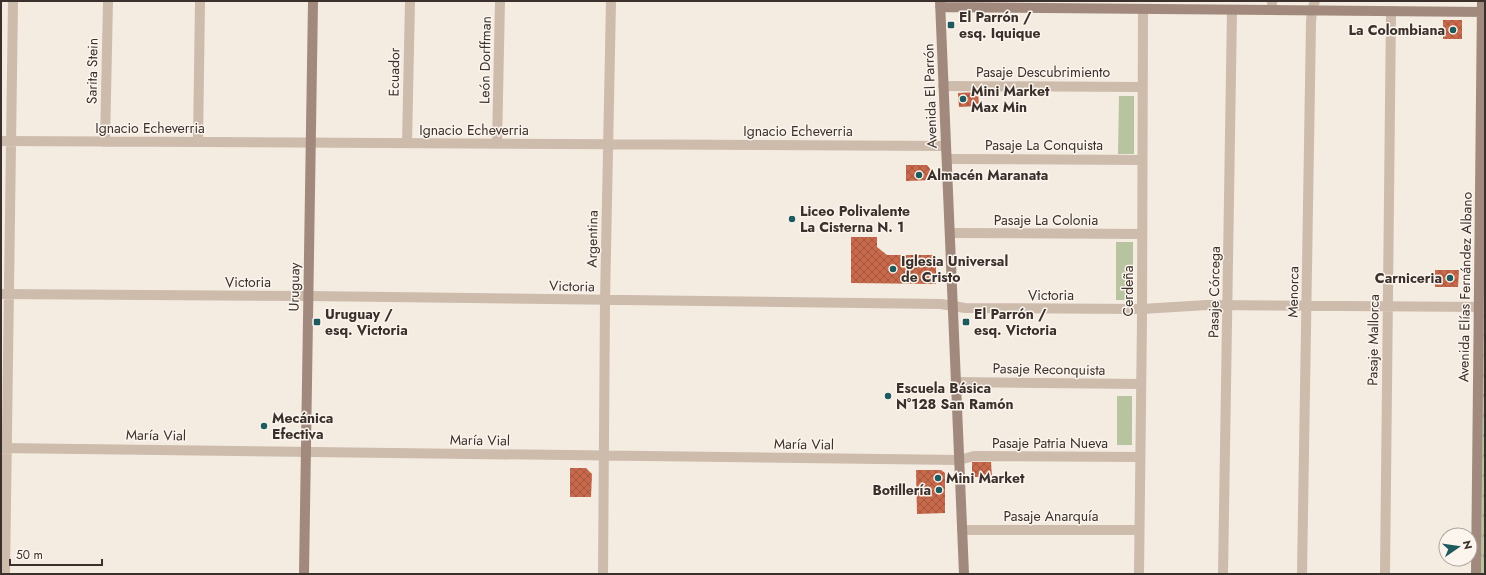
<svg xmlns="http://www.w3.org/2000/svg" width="1486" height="575" viewBox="0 0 1486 575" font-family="Jost,sans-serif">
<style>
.grass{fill:#b8c4a0}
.park{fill:url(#park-tufts)}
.building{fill:url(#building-cross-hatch)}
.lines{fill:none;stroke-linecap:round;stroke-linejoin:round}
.street{stroke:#cdbbac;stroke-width:10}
.secondary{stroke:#a18a7d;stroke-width:10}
.poi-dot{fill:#1f5a5e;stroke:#fbf5ee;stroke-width:1.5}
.labels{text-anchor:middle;stroke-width:3;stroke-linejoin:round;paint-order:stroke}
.poi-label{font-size:14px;font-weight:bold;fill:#3b302b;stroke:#fbf5ee;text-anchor:start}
.street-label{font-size:14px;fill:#3b302b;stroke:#fbf5ee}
</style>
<defs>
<pattern id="park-tufts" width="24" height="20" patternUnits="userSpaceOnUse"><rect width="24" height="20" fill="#b8c4a0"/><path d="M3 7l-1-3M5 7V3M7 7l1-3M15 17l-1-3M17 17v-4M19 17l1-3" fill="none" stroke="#97a083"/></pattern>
<pattern id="building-cross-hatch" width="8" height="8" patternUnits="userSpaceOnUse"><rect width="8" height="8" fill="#c8694b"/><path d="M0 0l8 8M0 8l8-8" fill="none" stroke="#a4573f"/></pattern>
</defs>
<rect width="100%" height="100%" fill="#f4ebe1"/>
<!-- grass -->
<path class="grass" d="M1119,96h15v58h-16z
M1116,242h17v53l-6,5h-11z
M1117,396h15v49h-15z"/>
<!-- park -->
<path class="park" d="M1485,48v526h-4z"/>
<!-- building -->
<path class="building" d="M1443,20h19v19h-19z
M978,92l1,14 -20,1 -1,-14z
M906,165h21l5,6v9l-26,1z
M851,237h26v10l10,8h49v29l-85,-1z
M1435,270h24l-1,17h-23z
M972,462h19l1,15h-20z
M570,468h16l6,6 -1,23h-21z
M916,470h25l4,3v40l-28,1z"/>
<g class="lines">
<!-- street -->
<path class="street" d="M1272,10v-9
M943,86l199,1
M1,141l945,5
M105,142l3,-141
M198,142l2,-141
M407,143l3,-142
M497,144l3,-143
M947,159l195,1
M950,233l192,1
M1,294l307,2 633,8 24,4 177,1 65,-4 278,2
M956,382l185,2
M1,448l958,12 15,-4 166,1
M962,530h177
M5,574l8,-573
M603,574l2,-273 6,-300
M1139,574l3,-255 1,-310
M1223,574l9,-564
M1302,574l9,-552 1,-12 3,-9
M1385,574l6,-563"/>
<!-- secondary -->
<path class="secondary" d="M940,1l24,573
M940,7l545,5
M304,574l9,-573
M1476,574l6,-573"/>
</g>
<!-- markers -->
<g class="poi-dot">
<rect x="947" y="21" width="8" height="8" rx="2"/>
<circle cx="1453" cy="30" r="4"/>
<circle cx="963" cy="99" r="4"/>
<circle cx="919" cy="175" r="4"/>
<circle cx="792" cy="219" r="4"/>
<circle cx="893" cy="269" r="4"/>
<circle cx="1450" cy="278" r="4"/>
<rect x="313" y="318" width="8" height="8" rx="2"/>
<rect x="962" y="318" width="8" height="8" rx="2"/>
<circle cx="888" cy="396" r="4"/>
<circle cx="264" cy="426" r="4"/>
<circle cx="938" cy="478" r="4"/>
<circle cx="939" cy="490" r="4"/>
</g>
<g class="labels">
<!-- poi labels -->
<g class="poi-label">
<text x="959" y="22">El Parrón /<tspan x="959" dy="16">esq. Iquique</tspan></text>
<text x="1445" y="35" text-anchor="end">La Colombiana</text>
<text x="971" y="96">Mini Market<tspan x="971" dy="16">Max Min</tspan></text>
<text x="927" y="180">Almacén Maranata</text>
<text x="800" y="216">Liceo Polivalente<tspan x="800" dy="16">La Cisterna N. 1</tspan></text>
<text x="901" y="266">Iglesia Universal<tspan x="901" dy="16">de Cristo</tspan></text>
<text x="1442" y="283" text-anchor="end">Carniceria</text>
<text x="325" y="319">Uruguay /<tspan x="325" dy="16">esq. Victoria</tspan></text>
<text x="974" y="319">El Parrón /<tspan x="974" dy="16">esq. Victoria</tspan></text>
<text x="896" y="393">Escuela Básica<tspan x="896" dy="16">N°128 San Ramón</tspan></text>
<text x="272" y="423">Mecánica<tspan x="272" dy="16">Efectiva</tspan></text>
<text x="946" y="483">Mini Market</text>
<text x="931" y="495" text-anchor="end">Botillería</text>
</g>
<!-- street labels -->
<g class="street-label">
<text transform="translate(485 60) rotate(-89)" y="5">León Dorffman</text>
<text transform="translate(92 71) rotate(-89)" y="5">Sarita Stein</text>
<text transform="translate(394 72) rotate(-89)" y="5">Ecuador</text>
<text x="1043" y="77">Pasaje Descubrimiento</text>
<text transform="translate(930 96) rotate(-92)" y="5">Avenida El Parrón</text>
<text x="150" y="133">Ignacio Echeverria</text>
<text x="474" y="135">Ignacio Echeverria</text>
<text x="798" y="136">Ignacio Echeverria</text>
<text x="1044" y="150">Pasaje La Conquista</text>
<text x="1046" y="225">Pasaje La Colonia</text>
<text transform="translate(592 239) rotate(-89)" y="5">Argentina</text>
<text x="248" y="287">Victoria</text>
<text transform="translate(572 286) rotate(1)" y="5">Victoria</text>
<text transform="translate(294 287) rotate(-89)" y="5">Uruguay</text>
<text transform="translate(1465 287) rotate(-89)" y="5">Avenida Elías Fernández Albano</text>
<text transform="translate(1128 291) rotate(-90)" y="5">Cerdeña</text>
<text transform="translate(1214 292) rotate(-89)" y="5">Pasaje Córcega</text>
<text transform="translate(1293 292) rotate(-89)" y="5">Menorca</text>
<text x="1051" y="300">Victoria</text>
<text transform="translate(1373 340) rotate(-89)" y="5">Pasaje Mallorca</text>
<text transform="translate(1049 369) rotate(1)" y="5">Pasaje Reconquista</text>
<text transform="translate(156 435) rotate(1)" y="5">María Vial</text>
<text transform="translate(480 440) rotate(1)" y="5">María Vial</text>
<text x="1050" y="448">Pasaje Patria Nueva</text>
<text transform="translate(804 444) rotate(1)" y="5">María Vial</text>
<text x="1051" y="521">Pasaje Anarquía</text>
</g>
</g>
<!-- border -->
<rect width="1486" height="575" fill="none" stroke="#3b302b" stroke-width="4"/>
<!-- north arrow -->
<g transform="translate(1458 547) rotate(77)"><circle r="19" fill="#fbf5ee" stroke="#aea6a0"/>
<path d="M0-3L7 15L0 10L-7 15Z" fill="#1f5a5e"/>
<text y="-6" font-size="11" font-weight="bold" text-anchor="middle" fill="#3b302b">N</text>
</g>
<!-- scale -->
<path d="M10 559v6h92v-6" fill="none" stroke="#3b302b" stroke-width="2"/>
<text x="16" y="559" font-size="12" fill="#3b302b" stroke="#fbf5ee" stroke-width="3" paint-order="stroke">50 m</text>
</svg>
